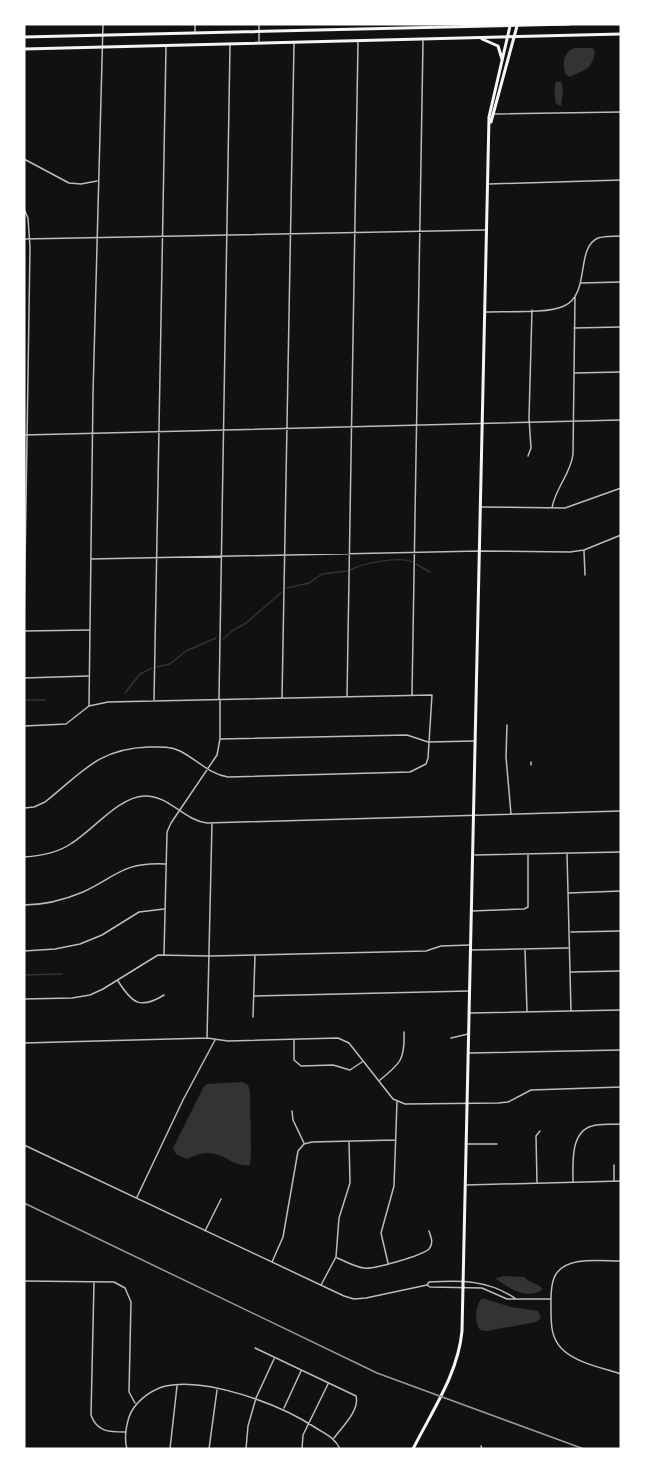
<svg xmlns="http://www.w3.org/2000/svg" width="645" height="1473" viewBox="0 0 645 1473" font-family="'PT Serif',serif">
<style>
.water{fill:#333}
.lines{fill:none;stroke-linecap:round;stroke-linejoin:round}
.stream{stroke:#333;stroke-width:1.5}
.minor{stroke:#bcbcbc;stroke-width:1.5}
.secondary{stroke:#f5f5f5;stroke-width:3}
.primary{stroke:#f5f5f5;stroke-width:3}
.rail{stroke:#9a9a9a;stroke-width:1.5}
</style>
<rect width="100%" height="100%" fill="#111"/>
<!-- water -->
<path class="water" d="M575,48h18l2,4c-1,3 -1,7 -3,10 -3,8 -15,11 -22,15l-4,-2c-4,-10 -3,-24 9,-27z
M561,81l2,10 -2,15 -5,-2c-1,-7 -3,-16 0,-22z
M242,1082l6,3 2,6 1,62 -1,12c-12,3 -24,-9 -35,-11 -10,-3 -19,1 -28,5l-11,-5 -3,-6 30,-60 4,-4z
M504,1276l21,1 2,3 13,6 2,4c-16,10 -34,-2 -47,-12z
M482,1298l29,9 27,4 3,7 -5,4 -49,9 -7,-1c-6,-8 -5,-24 2,-32z"/>
<g class="lines">
<!-- stream -->
<path class="stream" d="M416,564l14,8
M351,570c11,-7 49,-14 61,-8
M287,588l22,-5 13,-9 25,-3
M223,639l9,-8 14,-8 36,-31
M157,667l13,-3 16,-13 30,-13
M125,693l15,-19 12,-6
M24,700h21
M24,975l38,-1"/>
<!-- minor -->
<path class="minor" d="M195,32v-8
M259,41v-17
M495,114l126,-2
M24,159l45,24 12,1 16,-3
M489,184l132,-4
M24,209l4,9 2,29 -6,384
M24,239l461,-9
M581,283l40,-1
M486,312c20,-1 61,2 78,-6 27,-12 11,-58 34,-68 7,-2 16,-2 23,-2
M574,328l47,-1
M574,373l47,-1
M24,435l597,-15
M528,456l3,-8 -2,-30 3,-108
M621,465v2
M481,507l84,1 56,-20
M552,508c3,-20 19,-34 21,-54l2,-158
M584,551l1,24
M91,559l389,-8 90,1 14,-2 37,-15
M25,631l64,-1
M24,678l64,-2
M412,695l11,-654
M347,697l11,-655
M282,698l12,-655
M219,699l11,-654
M154,701l12,-654
M89,706l4,-312 10,-370
M507,725l-1,32 5,57
M24,726l42,-2 23,-18 19,-4 324,-7 -4,63 -2,6 -16,8 -182,5c-19,-3 -32,-18 -48,-26 -11,-5 -21,-4 -32,-4 -51,2 -66,26 -103,55l-11,5 -10,1
M220,739l187,-4 21,7 47,-1
M531,762v3
M567,853l4,158
M475,855l146,-3
M24,857c17,-1 34,-4 48,-14 21,-13 47,-46 72,-47 25,-1 39,24 63,27l414,-12
M568,893l53,-2
M24,905c21,0 40,-5 59,-13 34,-16 40,-30 82,-28
M472,911l52,-2 4,-2v-52
M571,932l50,-1
M471,950l97,-2
M525,950l2,61
M24,951l31,-2 25,-5 22,-9 37,-23 25,-3
M164,954l3,-122 4,-9 46,-68 3,-16v-39
M571,972l50,-1
M118,981c14,22 22,29 46,14
M254,996l215,-5
M24,999l48,-1 18,-3 13,-6 55,-34 51,1 217,-5 15,-5 29,-1
M470,1013l151,-3
M253,1017l2,-62
M207,1038l5,-215
M451,1038l17,-4
M294,1040v20l7,6 32,-1 17,5 12,-8
M24,1043l183,-5 21,3 110,-3 11,5 44,56 12,5 93,-1 10,-1 23,-12 90,-3
M469,1053l152,-3
M380,1080c21,-17 25,-21 24,-48
M292,1111l1,9 11,23
M468,1144h29
M24,1145l320,151 10,3 12,-1 61,-13 2,-3c32,-2 60,-2 87,17
M614,1165v16
M573,1181c0,-17 -3,-49 19,-55 9,-3 20,-1 29,-2
M537,1182l-1,-46 4,-5
M466,1185l155,-4
M137,1197l46,-97 32,-60
M205,1231l16,-32
M337,1258c8,3 18,9 27,10 9,2 59,-13 65,-19 5,-6 2,-12 0,-18
M621,1261c-20,0 -58,-6 -67,17 -4,10 -3,22 -3,32 0,14 0,28 11,39 14,14 41,19 59,25
M272,1262l11,-25 15,-86 6,-7 8,-2 83,-2
M388,1263l-7,-30 13,-47 3,-84
M24,1281l90,1 11,6 6,14 -2,90 6,11
M94,1282l-3,133c6,17 18,17 34,17
M321,1285l15,-28 3,-39 11,-35 -1,-42
M427,1285l3,2 52,1 25,11h44
M255,1348l101,48c4,14 -14,31 -22,42
M284,1408l17,-37
M481,1446l1,3
M127,1449c-3,-10 -1,-22 2,-32 5,-14 19,-25 33,-30 42,-12 119,18 154,41 10,6 19,10 24,21
M170,1449l7,-63
M209,1449l8,-59
M246,1449l2,-23 8,-28 18,-39
M302,1449l1,-14 25,-51
M344,1449h25"/>
<!-- secondary -->
<path class="secondary" d="M491,122l26,-96
M413,1449c19,-38 45,-75 49,-118l27,-1214 21,-91"/>
<!-- primary -->
<path class="primary" d="M24,37l545,-13
M482,39l16,7 4,13
M24,49l597,-15"/>
<!-- rail -->
<path class="rail" d="M24,1203l353,170 207,76"/>
</g>
<!-- border -->
<rect width="645" height="1473" fill="none" stroke="#ffffff" stroke-width="51"/>
</svg>
